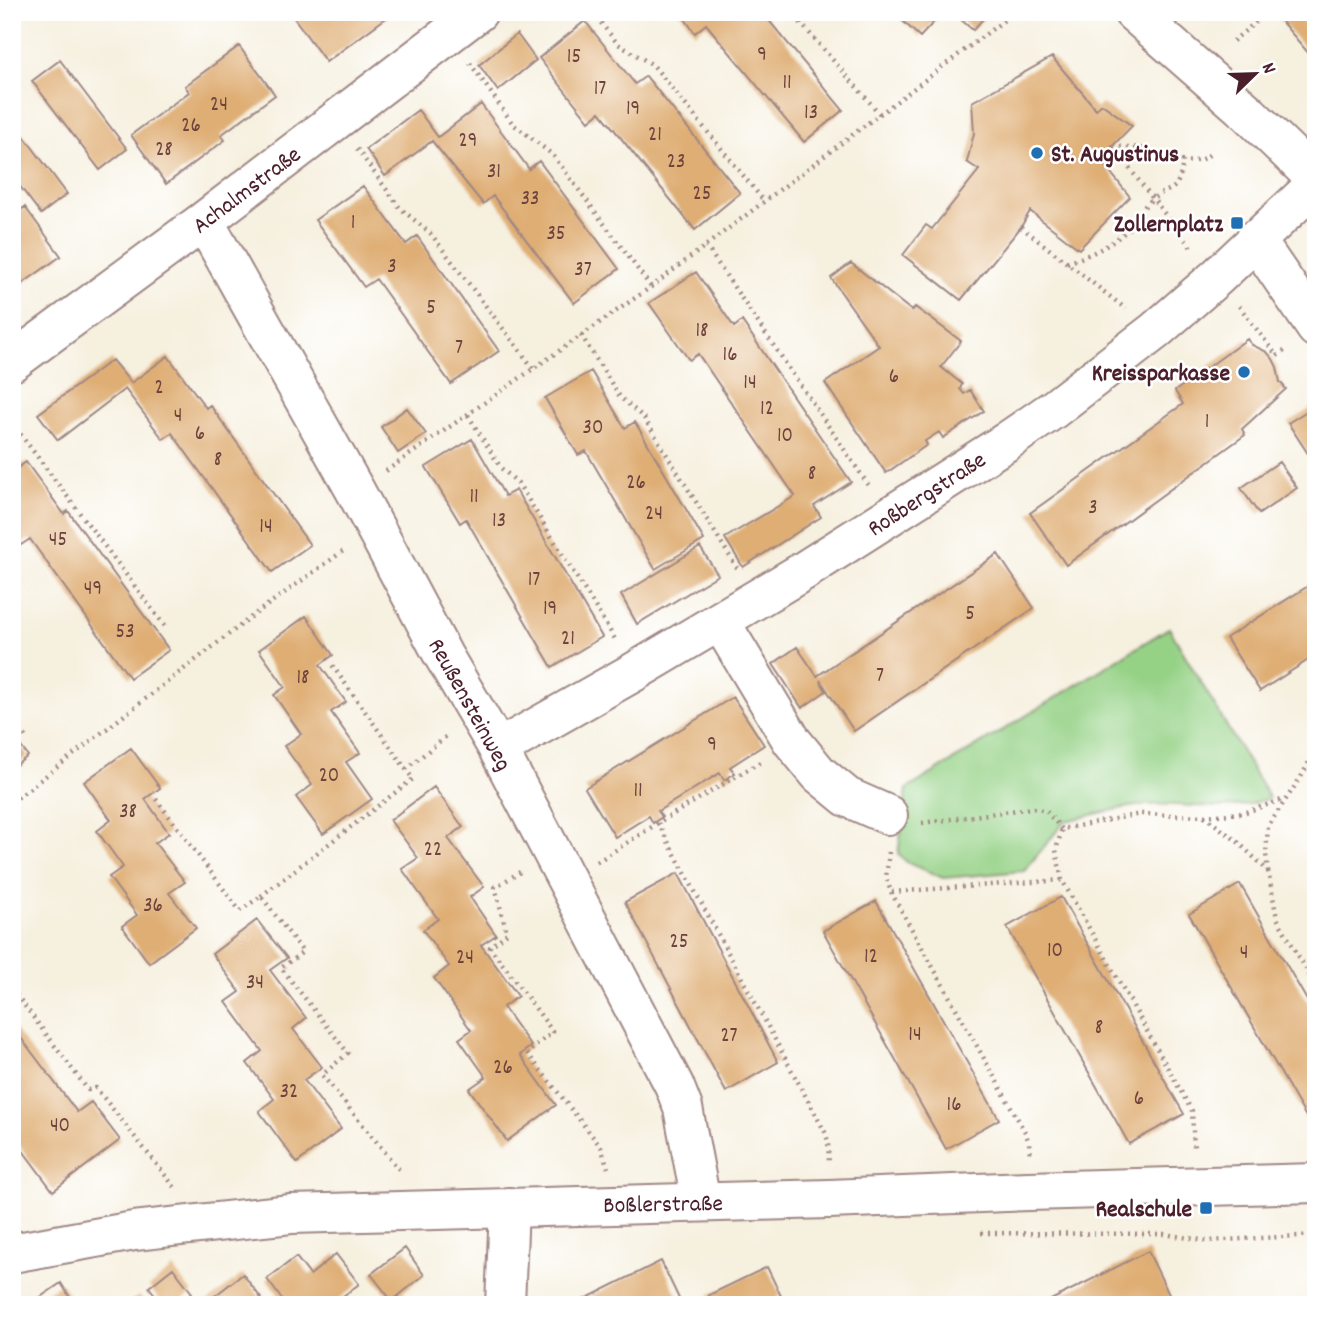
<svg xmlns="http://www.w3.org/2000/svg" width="1328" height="1317" viewBox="0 0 1328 1317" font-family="Dekko,sans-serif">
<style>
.green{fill:#95d286;stroke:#707858;stroke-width:2}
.building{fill:#dfae74}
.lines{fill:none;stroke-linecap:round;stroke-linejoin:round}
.minor-casing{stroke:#a08885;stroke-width:42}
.path{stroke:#a08885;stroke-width:4.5;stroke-dasharray:2 5;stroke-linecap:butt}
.minor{stroke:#fff;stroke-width:38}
.poi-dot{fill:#1f6fb2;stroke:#fff;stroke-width:2.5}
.labels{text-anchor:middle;stroke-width:5;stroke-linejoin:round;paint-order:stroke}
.number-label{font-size:21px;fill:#6f433d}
.poi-label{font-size:24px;font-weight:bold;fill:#4a1f2b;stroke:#fff;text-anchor:end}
.street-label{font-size:24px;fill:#4a1f2b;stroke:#fff}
</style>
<rect width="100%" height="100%" fill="#fff"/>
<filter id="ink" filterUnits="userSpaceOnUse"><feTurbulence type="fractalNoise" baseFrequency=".0143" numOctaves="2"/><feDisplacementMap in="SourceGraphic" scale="14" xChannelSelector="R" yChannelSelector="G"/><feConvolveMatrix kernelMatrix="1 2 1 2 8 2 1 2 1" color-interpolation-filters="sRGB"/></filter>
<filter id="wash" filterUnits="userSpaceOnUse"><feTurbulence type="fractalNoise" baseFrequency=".00686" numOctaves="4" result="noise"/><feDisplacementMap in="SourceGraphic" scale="28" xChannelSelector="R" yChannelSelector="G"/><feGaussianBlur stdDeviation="1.57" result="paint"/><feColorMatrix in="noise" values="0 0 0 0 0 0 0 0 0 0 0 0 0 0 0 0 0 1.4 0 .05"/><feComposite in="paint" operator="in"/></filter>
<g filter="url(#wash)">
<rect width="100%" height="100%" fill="#f6f0df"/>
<!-- green -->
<path class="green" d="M1169,628l100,170c-41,17 -81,4 -124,7 -26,2 -54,11 -80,16l-41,50 -81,7 -35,-15 -10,-9 9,-65z"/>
<g id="blocks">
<!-- building -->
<path class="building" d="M296,12h92l2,3 -64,47 -34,-47z
M680,12h82l81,98 -39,32 -98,-118 -11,9z
M893,12h50l-23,25z
M952,12h37l-16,18z
M1276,12h40v50l-41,-48z
M585,21l50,63 11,-8 94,117 -45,37 -95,-118 -11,9 -50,-63z
M517,34l19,26 -38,31 -19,-26z
M239,46l36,49 -54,40 4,5 -59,44 -35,-49 58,-43 -4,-6z
M1052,57l44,52 6,-5 30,22 -32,33 30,38 -51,52 -49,-38 -9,16 -60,73 -58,-45 23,-30 6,4 47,-59 -12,-8 7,-29 -2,-31z
M60,60l67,89 -27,21 -68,-89z
M481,104l48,65 10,-8 80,108 -45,34 -81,-107 -10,8 -51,-63 -47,35 -19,-27 52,-39 20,27z
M12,120l55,74 -26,20 -29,-38z
M363,186l43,58 11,-8 82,115 -48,33 -75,-105 -12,8 -49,-67z
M25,207l36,49 -49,35v-75z
M851,263l61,48 3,-4 46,34 -20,26 21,17 -2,5 4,5 6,-4 14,21 -41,27 -4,-6 -14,9 2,4 -41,28 -61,-90 54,-37 -48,-68z
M696,272l38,55 8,-6 109,161 -37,24 7,11 -78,50 -18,-29 70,-42 -97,-142 -9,6 -40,-57z
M1247,339l5,6 15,7 6,7 4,8 3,15 6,7 -44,40 3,6 -179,130 -36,-52 153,-109 -8,-13z
M168,356l38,52 4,-3 100,140 -38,27 -100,-139 -9,6 -38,-50 -67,51 -20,-26 74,-54 19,23z
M591,371l34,57 10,-6 69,118 -49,29 -69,-118 -8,4 -33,-57z
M1316,405v61l-28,-43z
M407,408l19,26 -28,19 -17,-26z
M472,439l33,57 11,-6 86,147 -50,30 -86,-148 -6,4 -34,-56z
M26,462l38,52 4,-3 101,139 -39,28 -100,-139 -9,6 -9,-12v-61z
M1279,462l18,26 -38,26 -18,-26z
M700,547l18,28 -81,49 -16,-29z
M998,554l36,54 -180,123 -34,-51 6,11 -24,17 -29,-44 24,-17 20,29z
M1316,581v74l-56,36 -34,-53z
M306,616l27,39 -13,10 26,37 -15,10 29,41 -14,9 26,37 -49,35 -27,-37 16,-12 -28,-39 17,-12 -27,-39 11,-8 -26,-37z
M733,697l31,48 -34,22 5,6 -11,7 -4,-7 -62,38 4,6 -9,6 -4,-7 -34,21 -30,-49z
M12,735l16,21 -16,12z
M131,748l29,40 -15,11 24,34 -14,10 30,39 -16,11 27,35 -47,35 -27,-37 15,-11 -28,-38 14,-10 -26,-36 14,-11 -27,-38z
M434,787l29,40 -15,11 36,49 -14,10 26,38 -15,10 37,51 -15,11 28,39 -11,9 36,50 -49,36 -38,-52 17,-12 -27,-38 12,-9 -37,-52 15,-12 -26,-36 15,-11 -36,-50 16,-11 -28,-38z
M678,873l100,189 -52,30 -101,-190z
M1240,884l76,132v102l-7,4 -120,-208z
M1061,897l123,217 -55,30 -122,-217z
M876,901l123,218 -53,30 -123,-218z
M257,920l30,38 -17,12 36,48 -13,11 29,38 -18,13 37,49 -44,34 -38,-52 15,-12 -27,-36 15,-12 -36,-49 14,-10 -28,-38z
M12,1026l65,86 14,-10 29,38 -67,51 -41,-55z
M405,1248l19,27 -32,26 -21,-27z
M1148,1251l26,54h-133z
M336,1254l23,30 -28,21h-45l-19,-26 29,-22 14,18z
M661,1261l21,44h-109z
M767,1267l14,29 -18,9h-49l-5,-10z
M173,1268l19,25 -15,12h-14l-14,-18z
M243,1274l23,31h-63z
M61,1283l14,22h-46z
M139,1296l7,9h-19z"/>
</g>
</g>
<g filter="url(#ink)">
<use href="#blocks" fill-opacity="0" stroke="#a08885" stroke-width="2"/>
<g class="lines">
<defs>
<path id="minor" d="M1133,12l114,100 69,67
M204,221l152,271 87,163 55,94 176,336 9,23 18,94
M1255,239l61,89
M12,362l192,-141 274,-209
M720,621l72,120 27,33 28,23 41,18
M498,749l136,-77 168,-100 204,-130 48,-33 101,-78 62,-54 99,-93
M12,1253l122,-22 157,-17 538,-15 200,-8 287,-8
M505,1305l4,-98"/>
</defs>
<!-- minor casing -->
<use href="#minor" class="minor-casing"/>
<!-- path -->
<path class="path" d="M592,12l26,32 35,21 111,136
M791,12l89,102
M1233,41l35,-29
M470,63l43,61 40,31 98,132
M1112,146l81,104
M1113,146c12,1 26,1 38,4 26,7 38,21 62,2
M357,149l43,59 31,26 102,134
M1021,227l105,82
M706,246l163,240
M1067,263c25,-9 47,-18 65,-38 6,-7 9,-16 16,-22 22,-21 29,-3 35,-42
M1239,306l38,50 10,-7
M581,335l39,62 24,21 93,150
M468,415l33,53 17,15 97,156
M12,423l155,206
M386,471l265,-184 364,-275
M1309,659l7,7
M12,718l14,19
M406,769l43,-35
M156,799l84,112 21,-15 42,56 -22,16 67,85 -26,22 80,98
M12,802l247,-191 87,-62
M1204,816l39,-3 41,-14
M658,823l167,309 3,9 1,23
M922,823l111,-15 13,3 16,18
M889,852l-3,25 5,15 171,-12 130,231 2,38
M597,862l61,-39 104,-62
M1268,871l9,47 39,69
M520,872l-25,15 12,46 -17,14 63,85 -26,21 74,94 7,21
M1062,880l-6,-30 6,-21 79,-15 63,2 34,26 30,29 -2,-17 2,-28 33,-49 15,-28
M891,892l134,240 4,10 1,14
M261,896l152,-117 -81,-114
M12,989l76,101 8,-2 81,102
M981,1233l183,1 43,7 109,-6"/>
<!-- minor -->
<use href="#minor" class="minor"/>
</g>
</g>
<!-- markers -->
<g class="poi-dot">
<circle cx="1037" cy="153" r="7"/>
<rect x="1230" y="216" width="14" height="14" rx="3.5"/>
<circle cx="1244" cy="372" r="7"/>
<rect x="1199" y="1201" width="14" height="14" rx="3.5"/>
</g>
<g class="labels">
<!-- number labels -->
<g class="number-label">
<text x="762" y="60">9</text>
<text x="574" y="62">15</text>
<text x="787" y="88">11</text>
<text x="600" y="94">17</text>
<text x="219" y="110">24</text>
<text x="633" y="114">19</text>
<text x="811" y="118">13</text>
<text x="191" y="131">26</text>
<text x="655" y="140">21</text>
<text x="468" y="146">29</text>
<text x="164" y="155">28</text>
<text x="676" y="167">23</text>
<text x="494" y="177">31</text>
<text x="702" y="199">25</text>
<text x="530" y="204">33</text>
<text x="353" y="228">1</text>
<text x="556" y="239">35</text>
<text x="392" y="272">3</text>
<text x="583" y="275">37</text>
<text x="431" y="313">5</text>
<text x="702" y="336">18</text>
<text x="459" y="353">7</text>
<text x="730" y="360">16</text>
<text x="894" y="382">6</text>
<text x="750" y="388">14</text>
<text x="159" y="393">2</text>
<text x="767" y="414">12</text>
<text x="178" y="421">4</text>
<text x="1207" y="427">1</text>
<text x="593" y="433">30</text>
<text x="200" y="439">6</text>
<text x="785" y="441">10</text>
<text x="218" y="465">8</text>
<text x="812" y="479">8</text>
<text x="636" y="488">26</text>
<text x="474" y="502">11</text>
<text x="1093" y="513">3</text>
<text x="654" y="519">24</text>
<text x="499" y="526">13</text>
<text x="266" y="532">14</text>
<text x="58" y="545">45</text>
<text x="534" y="585">17</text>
<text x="93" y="594">49</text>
<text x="550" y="614">19</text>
<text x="970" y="619">5</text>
<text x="125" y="637">53</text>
<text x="568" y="644">21</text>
<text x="880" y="681">7</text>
<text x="303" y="683">18</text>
<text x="712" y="750">9</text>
<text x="329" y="781">20</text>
<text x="638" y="796">11</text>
<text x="128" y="817">38</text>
<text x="433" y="855">22</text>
<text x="153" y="911">36</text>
<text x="679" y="947">25</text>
<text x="1055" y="956">10</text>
<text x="1244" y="958">4</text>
<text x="871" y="962">12</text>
<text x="465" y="963">24</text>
<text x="255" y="988">34</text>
<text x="1099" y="1033">8</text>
<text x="915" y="1040">14</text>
<text x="729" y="1041">27</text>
<text x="503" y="1073">26</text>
<text x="289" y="1097">32</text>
<text x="1139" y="1104">6</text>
<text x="954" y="1110">16</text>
<text x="60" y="1131">40</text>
</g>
<!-- poi labels -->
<g class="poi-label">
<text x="1051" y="161" text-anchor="start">St. Augustinus</text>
<text x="1223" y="231">Zollernplatz</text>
<text x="1230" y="380">Kreissparkasse</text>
<text x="1192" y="1216">Realschule</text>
</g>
<!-- street labels -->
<g class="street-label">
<text transform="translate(246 189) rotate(-37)" y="8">Achalmstraße</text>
<text transform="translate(926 493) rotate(-33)" y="8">Roßbergstraße</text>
<text transform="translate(471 704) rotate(61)" y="8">Reußensteinweg</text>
<text transform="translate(663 1203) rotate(-1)" y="8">Boßlerstraße</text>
</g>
</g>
<!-- margin -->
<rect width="1328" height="1317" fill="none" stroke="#fff" stroke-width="42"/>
<!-- north arrow -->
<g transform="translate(1255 74) rotate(67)" stroke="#ffffff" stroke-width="5" paint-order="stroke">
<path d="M0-5L12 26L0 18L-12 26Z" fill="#4a1f2b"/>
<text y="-10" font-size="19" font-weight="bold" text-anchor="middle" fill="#4a1f2b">N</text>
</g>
</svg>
